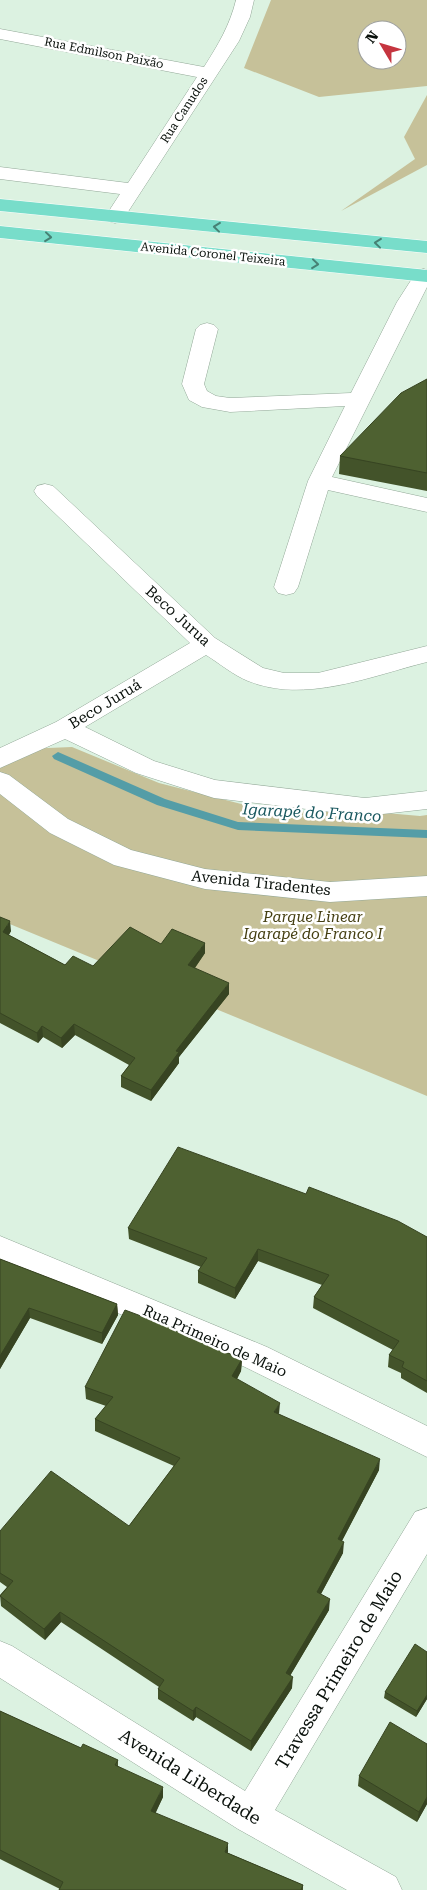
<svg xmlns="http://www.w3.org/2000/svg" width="427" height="1890" viewBox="0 0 427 1890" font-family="'Roboto Serif',serif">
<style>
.green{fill:#c6c199;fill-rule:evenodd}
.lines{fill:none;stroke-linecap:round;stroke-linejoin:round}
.stream{fill:#549da7;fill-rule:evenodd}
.minor-casing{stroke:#92a797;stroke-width:1}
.highway-casing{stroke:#fff;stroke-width:1}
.minor{fill:#fff;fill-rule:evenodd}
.highway{fill:#78ddca;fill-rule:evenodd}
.wall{fill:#43532a}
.shaded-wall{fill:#374422}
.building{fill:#4e6131;stroke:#374422}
.oneway{stroke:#468174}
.labels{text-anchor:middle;stroke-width:5;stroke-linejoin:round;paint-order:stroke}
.far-street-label{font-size:12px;fill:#09100b;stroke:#fff}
.street-label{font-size:15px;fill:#09100b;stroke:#fff}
.park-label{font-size:15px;font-style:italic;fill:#443e11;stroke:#fff}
.water-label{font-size:16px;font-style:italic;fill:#1a585f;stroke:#fff}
.near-street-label{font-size:18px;fill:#09100b;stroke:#fff}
</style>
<rect width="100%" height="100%" fill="#dcf2e1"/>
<!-- green -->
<path class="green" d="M271,0h156v86l-108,11 -75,-29zM367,30h30v30h-30z
M427,95v70l-86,46 74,-52 -11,-22z
M72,747l87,36 114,29 90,-1 57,5 7,-1v281l-427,-176v-170z"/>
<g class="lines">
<!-- stream -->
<path class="stream" d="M58,752l107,47 73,23 189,8v8l-189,-8 -81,-25 -103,-46 -2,-3z"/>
<defs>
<path id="minor" d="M236,0h18l-4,17 -11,24 -117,180 -7,2 -7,-2 -3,-4 15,-23 -120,-15v-12l128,16 69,-106 -197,-38v-10l204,38c14,-22 26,-42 32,-67z
M424,269l3,1v17l-95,190 95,21v14l-99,-22 -30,97 -4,6 -8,2 -8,-2 -4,-6 34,-106 37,-75 -115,6 -28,-5 -13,-7 -7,-16 14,-55 4,-4 7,-2 7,2 4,4 -14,55 3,7 9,5 14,2 121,-5 46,-91 20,-31z
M45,484l8,2 162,152 48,30 21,5h34l109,-27v16c-56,14 -122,42 -179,19 -15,-6 -29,-18 -42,-26l-121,72 69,34 61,19 150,18 62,-7v18l-62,7 -151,-18 -78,-25 -71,-34 -65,29v-20l56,-26 134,-79 -153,-147 -3,-5 3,-5z
M0,772l9,3 59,44 63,31 74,19 125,13 97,-6v20l-97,6 -125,-13 -91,-24 -64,-32 -50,-39z
M0,1236l267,111 160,79v31l-182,-90 -245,-104z
M427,1508v46l-152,256 121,67 6,13h-55l-109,-61 -238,-151v-37l12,5 233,145 170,-279z"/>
<path id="highway" d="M0,199l427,42v12l-427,-42z
M0,226l427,44v12l-427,-44z"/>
</defs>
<!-- minor casing -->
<use href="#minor" class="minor-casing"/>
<!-- highway casing -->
<use href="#highway" class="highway-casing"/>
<!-- minor -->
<use href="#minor" class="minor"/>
<!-- highway -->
<use href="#highway" class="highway"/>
</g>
<!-- wall -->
<path class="wall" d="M427,379v112l-88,-17 1,-18z
M0,917l11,14 -2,4 56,30 28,1 68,-22 44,9 -10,15 34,26 -50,63v6l-28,38 -30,-14v-11l8,-11 -54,-30 -13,13 -19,-11 -5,6 -38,-20z
M306,1194l121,43v156l-26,-15v-5l-13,-6 1,-12 4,-5 -80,-42 1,-11 8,-12 -64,-24 -23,38 -37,-16v-12l3,-4 -72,-28 -1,-11z
M0,1259l117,45 1,11 -16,29 -72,-26 -30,51z
M173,1328v1l69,30 -1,12 -4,8 42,35 100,56 -37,71 1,12 -22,41 8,16 -39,66 2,12 -41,63 -55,-34 -3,4 -35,-22v-10l1,-2 -98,-65 -16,18 -44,-34 -1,-11 7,-8 -7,-5v-51l129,-5 45,-60 -79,-35v-12l11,-13 -20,-7 -1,-12z
M427,1652v47l-11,18 -32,-19 1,-6z
M0,1711l81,37 37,12v6l45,31 -8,16 73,40 75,32v5h-244l1,-1 -60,-30z
M427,1744v60l-10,18 -59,-36 1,-10z"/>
<!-- shaded-wall -->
<path class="shaded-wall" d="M10,921l1,10 -7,11 -1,-10z
M205,943v10l-16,23 -1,-11z
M229,983v11l-50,63v6l-28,38v-11l25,-39z
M74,1024l1,11 -13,13 -1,-10z
M42,1026l1,11 -5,6 -1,-10z
M258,1249v12l-23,38v-11z
M117,1304l1,11 -16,29v-11z
M29,1308l1,10 -30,51v-13z
M242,1359l-1,12 -9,17v-12z
M280,1403l-1,11 -5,-2z
M380,1459l-1,11 -42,80 1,-11z
M344,1542l-1,11 -27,50 1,-11z
M330,1599l-1,11 -44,74 1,-11z
M60,1612l1,10 -16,18 -1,-11z
M293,1677l-1,11 -41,63v-10z
M427,1695v4l-11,18 1,-6z
M196,1707v10l-3,4v-10z
M163,1787v10l-11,24 -1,-10z
M427,1797v7l-10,18 2,-10z
M228,1843v9l-3,9v-9z"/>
<!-- building -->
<path class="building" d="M427,379v94l-87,-17 61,-63z
M0,917l10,4 -7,11 62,33 8,-9 20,10 37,-39 31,17 11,-15 33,14 -17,22 41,18 -53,68 3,1 -28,38 -30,-14 14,-18 -61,-34 -13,14 -19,-12 -5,7 -37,-20z
M178,1147l128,47 3,-7 89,34 29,16v144l-25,-14 2,-5 -15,-7 10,-14 -85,-44 15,-22 -71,-26 -23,39 -37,-17 9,-13 -79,-30z
M0,1259l117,45 -15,29 -73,-25 -29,48z
M125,1310l48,18 -1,1 70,30 -10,17 48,27 -6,9 106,47 -42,80 6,3 -27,50 13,7 -44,74 7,4 -42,64 -55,-34 -3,4 -35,-22 6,-9 -104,-68 -16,17 -44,-33 13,-15 -13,-8v-42l51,-60 78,55 51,-68 -85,-39 18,-22 -28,-10z
M415,1644l12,8v43l-10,16 -32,-19z
M0,1711l81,37 2,-4 35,16 -3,5 48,22 -12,24 77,32 -3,9 78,33 -2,5h-242l4,-8 -63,-32z
M390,1722l37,22v53l-8,15 -60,-36z"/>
<!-- one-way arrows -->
<defs><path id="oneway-chevron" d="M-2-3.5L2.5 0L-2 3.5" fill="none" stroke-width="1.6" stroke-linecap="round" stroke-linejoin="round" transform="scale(1.25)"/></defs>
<g class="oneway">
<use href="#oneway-chevron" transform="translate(217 227) rotate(-174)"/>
<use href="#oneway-chevron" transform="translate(48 237) rotate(6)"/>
<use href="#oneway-chevron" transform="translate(378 243) rotate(-174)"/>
<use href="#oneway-chevron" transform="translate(315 264) rotate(6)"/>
</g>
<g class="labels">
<!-- far-street labels -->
<g class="far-street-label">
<text transform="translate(104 53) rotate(11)" y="4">Rua Edmilson Paixão</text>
<text transform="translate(184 110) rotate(-57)" y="4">Rua Canudos</text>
<text transform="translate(213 254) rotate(6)" y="4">Avenida Coronel Teixeira</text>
</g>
<!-- street labels -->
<g class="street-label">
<text transform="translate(178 616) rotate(42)" y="5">Beco Jurua</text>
<text transform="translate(105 704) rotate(-31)" y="5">Beco Juruá</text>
<text transform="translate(261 883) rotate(6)" y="5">Avenida Tiradentes</text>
<text transform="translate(215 1341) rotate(24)" y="5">Rua Primeiro de Maio</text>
</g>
<!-- park labels -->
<g class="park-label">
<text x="313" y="922">Parque Linear<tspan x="313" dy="17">Igarapé do Franco I</tspan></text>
</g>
<!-- water labels -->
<g class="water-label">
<text transform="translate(312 812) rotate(3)" y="6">Igarapé do Franco</text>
</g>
<!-- near-street labels -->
<g class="near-street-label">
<text transform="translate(339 1670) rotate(-59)" y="6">Travessa Primeiro de Maio</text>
<text transform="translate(190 1777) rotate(32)" y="6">Avenida Liberdade</text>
</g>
</g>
<!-- north arrow -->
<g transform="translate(382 45) rotate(308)"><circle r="24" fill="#ffffff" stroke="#9d9f9d"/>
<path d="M0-4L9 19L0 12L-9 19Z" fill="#c5353f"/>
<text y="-8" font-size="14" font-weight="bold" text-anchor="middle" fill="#09100b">N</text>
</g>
</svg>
